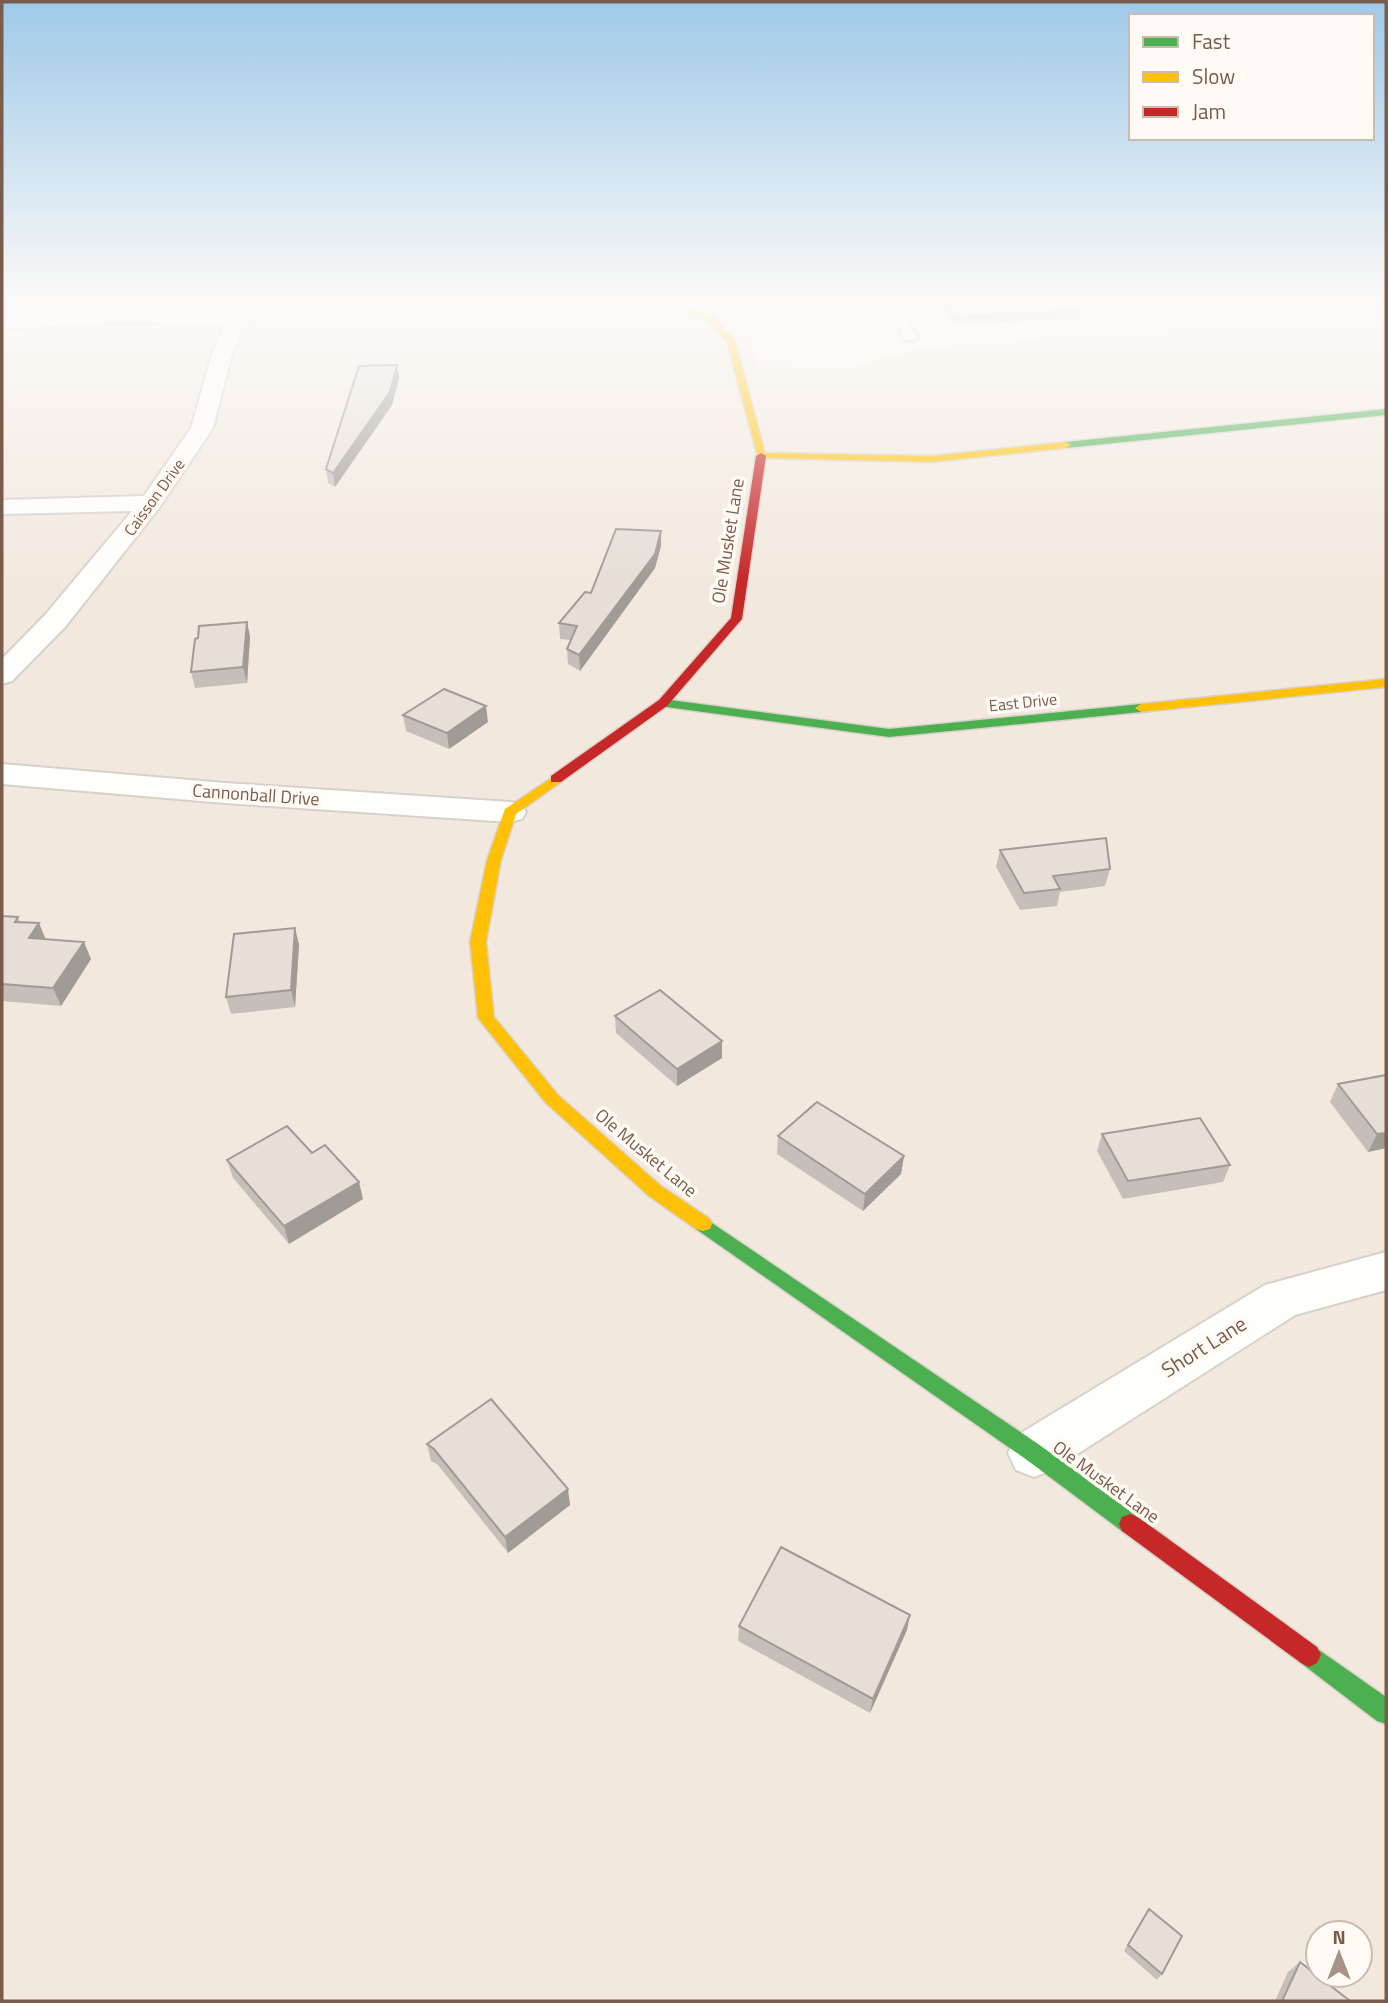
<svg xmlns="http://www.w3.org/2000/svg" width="1388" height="2003" viewBox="0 0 1388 2003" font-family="'Titillium Web',sans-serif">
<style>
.residential{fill:#f2e8de;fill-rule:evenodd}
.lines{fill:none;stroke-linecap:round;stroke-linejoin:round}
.lane-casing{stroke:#d7d1cb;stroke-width:4}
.street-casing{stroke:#d7d1cb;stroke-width:4}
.fast-casing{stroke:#d9d2cb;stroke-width:3}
.slow-casing{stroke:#d9d2cb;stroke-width:3}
.jam-casing{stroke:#d9d2cb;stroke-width:3}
.lane{fill:#fefefd;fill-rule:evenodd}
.street{fill:#fefefd;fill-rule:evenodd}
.fast{fill:#4caf50;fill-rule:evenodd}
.slow{fill:#ffc107;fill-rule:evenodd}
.jam{fill:#c62828;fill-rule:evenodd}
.wall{fill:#c6bfb9}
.shaded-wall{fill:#a19b96}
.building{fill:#e6ded7;stroke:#a19b96;stroke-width:2}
.labels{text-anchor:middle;stroke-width:7;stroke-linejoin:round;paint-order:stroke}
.far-street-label{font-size:16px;fill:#7a5c4d;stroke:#fffaf3}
.street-label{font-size:18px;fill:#7a5c4d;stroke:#fffaf3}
.near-street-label{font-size:21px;fill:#7a5c4d;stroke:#fffaf3}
</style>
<rect width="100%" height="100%" fill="#f9f5f0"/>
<!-- residential -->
<path class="residential" d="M2,300h686l29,12 18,12 17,21 7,22 92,1 69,-20 415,-31 51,2v1682h-1384zM1318,1933h42v42h-42z"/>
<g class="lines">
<defs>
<path id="lane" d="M881,300h12l24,37 -2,3h-10z"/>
<path id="street" d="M255,300h22l-33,24 -12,30 -19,74 -54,80 -94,119 -53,54 -10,3v-25l43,-44 87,-104 -130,3v-14l142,-4 47,-68 21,-74 12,-28 -96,-4 -126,7v-12l126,-7 104,5z
M2,764l223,19 285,19 12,3 4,7 -4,7 -12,3 -285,-19 -223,-19z
M1386,1252v38l-91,25 -243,155 -18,7 -18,-7 -8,-17 8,-17 249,-151z"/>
<path id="fast" d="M1386,409v6l-320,33 -5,-3 5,-3z
M663,699l226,30 252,-25 6,4 -6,4 -252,25 -230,-31v-6z
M703,1217l338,229 97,71 3,7 -3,7 -8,3 -8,-3 -95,-71 -331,-231 -2,-5 2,-5z
M1309,1643l77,54v27l-9,-3 -76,-58 -4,-8 4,-8z"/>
<path id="slow" d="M661,300h11l41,16 22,25 30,112 167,3 134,-14 5,3 -5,3 -134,14 -174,-4 -31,-116 -20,-22z
M1386,679v8l-245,25 -6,-4 6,-4z
M556,775l7,4 -2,3 -45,32 -15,46 -15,82 8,75 64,78 103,91 49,33 2,5 -2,5 -7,2 -7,-2 -47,-33 -103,-93 -68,-85 -8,-76 17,-82 18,-51z"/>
<path id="jam" d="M761,453l5,3 -24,163 -75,87 -106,76h-10v-6l108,-76 72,-82 25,-162z
M1130,1514l8,3 179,130 4,8 -4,8 -8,4 -8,-4 -179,-132 -3,-7 3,-7z"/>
</defs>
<!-- lane casing -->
<use href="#lane" class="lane-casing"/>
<!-- street casing -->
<use href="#street" class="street-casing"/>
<!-- fast casing -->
<use href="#fast" class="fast-casing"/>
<!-- slow casing -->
<use href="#slow" class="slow-casing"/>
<!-- jam casing -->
<use href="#jam" class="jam-casing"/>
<!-- lane -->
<use href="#lane" class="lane"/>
<!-- street -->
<use href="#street" class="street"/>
<!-- fast -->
<use href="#fast" class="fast"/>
<!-- slow -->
<use href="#slow" class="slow"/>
<!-- jam -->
<use href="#jam" class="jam"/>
</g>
<!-- wall -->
<path class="wall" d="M938,300h134l11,10 -2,8 -126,7z
M397,365l2,13 -7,27 -57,82 -7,-4 -2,-14z
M661,531v15l-6,22 -75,103 -12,-7 -1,-15 3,-9 -10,-1 -1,-16 32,-30z
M247,622l3,15 -3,46 -52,5 -4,-16 7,-34z
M403,715l85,7 -39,27 -43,-18z
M1000,850l110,19 -5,17 -45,6 -3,14 -37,4 -24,-43z
M2,916l16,1 2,5 25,17 46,20 -30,47 -59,-5z
M295,928l4,17 -4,62 -64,7 -5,-17z
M615,1016l107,25v17l-45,28 -61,-53z
M1386,1075v73l-18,4 -38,-50 8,-18z
M1102,1134l128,31 -7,17 -100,17 -26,-48z
M778,1136l126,20 -3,18 -38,37 -86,-57z
M312,1153l51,46 -74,45 -56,-66 -6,-18z
M427,1444l143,61 -62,48 -70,-88 -7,-4z
M739,1626l168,4 -37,83 -132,-72z
M1149,1909l13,65 -5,6 -33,-29z
M1300,1962l50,39h-75l13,-29z"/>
<!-- shaded-wall -->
<path class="shaded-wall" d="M397,365l2,13 -7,27 -57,82 -2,-14z
M661,531v15l-6,22 -75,103 -1,-16z
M247,622l3,15 -3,46 -4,-16z
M486,706l2,16 -39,27 -2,-16z
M39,923l7,17 -17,-2z
M295,928l4,17 -4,62 -4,-17z
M84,942l7,17 -30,47 -8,-18z
M722,1041v17l-45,28v-17z
M1386,1133v15l-18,4 9,-18z
M904,1156l-3,18 -38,37 2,-17z
M359,1182l4,17 -74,45 -5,-18z
M568,1489l2,16 -62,48 -3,-16z
M910,1615l-3,15 -37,83 3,-14z"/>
<!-- building -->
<path class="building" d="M944,300h128l11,10 -127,7z
M397,365l-7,27 -57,81 -7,-4 33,-103z
M616,529l45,2 -6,23 -76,101 -12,-6 10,-23 -18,-3 26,-31 6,1z
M247,622l-4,45 -52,5 4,-33 3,-1 1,-12z
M444,689l42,17 -39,27 -44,-18z
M1106,838l4,31 -57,7 7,13 -36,4 -24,-43z
M2,916l16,1 -3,5 24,1 -10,15 55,4 -31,46 -51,-4z
M295,928l-4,62 -65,7 8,-63z
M660,990l62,51 -45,28 -62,-53z
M1386,1075v58l-9,1 -39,-50z
M817,1102l87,54 -39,38 -87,-58z
M1200,1118l30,47 -102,16 -26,-47z
M287,1126l25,27 13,-8 34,37 -75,44 -57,-66z
M491,1399l77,90 -63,48 -71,-88 -7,-5z
M781,1547l129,68 -37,84 -134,-73z
M1149,1909l33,27 -20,38 -34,-29z
M1300,1962l50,39h-68z"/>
<!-- sky -->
<linearGradient id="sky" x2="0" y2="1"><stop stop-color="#9ec9e9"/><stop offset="0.52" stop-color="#fcfaf8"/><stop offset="1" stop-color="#fcfaf8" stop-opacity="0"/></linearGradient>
<rect width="1388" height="581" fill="url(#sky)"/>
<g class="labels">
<!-- far-street labels -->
<g class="far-street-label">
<text transform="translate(154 497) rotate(-54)" y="6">Caisson Drive</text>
<text transform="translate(1023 702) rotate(-6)" y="6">East Drive</text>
</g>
<!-- street labels -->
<g class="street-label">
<text transform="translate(728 541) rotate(-81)" y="6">Ole Musket Lane</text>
<text transform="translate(256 795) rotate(4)" y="6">Cannonball Drive</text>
<text transform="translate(646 1153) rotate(40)" y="6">Ole Musket Lane</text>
<text transform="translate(1106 1482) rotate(36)" y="6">Ole Musket Lane</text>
</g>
<!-- near-street labels -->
<g class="near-street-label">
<text transform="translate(1204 1347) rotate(-32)" y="7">Short Lane</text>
</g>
</g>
<!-- border -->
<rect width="1388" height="2003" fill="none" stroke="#7a5c4d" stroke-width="7"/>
<!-- legend -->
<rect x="1129" y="14" width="245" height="126" fill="#fffaf3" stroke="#cabbb1" stroke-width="2"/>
<rect x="1143" y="37" width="35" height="10" fill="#4caf50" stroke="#cabbb1" stroke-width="2"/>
<text x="1192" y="49" font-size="21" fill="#7a5c4d">Fast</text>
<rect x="1143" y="72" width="35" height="10" fill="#ffc107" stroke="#cabbb1" stroke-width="2"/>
<text x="1192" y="84" font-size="21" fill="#7a5c4d">Slow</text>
<rect x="1143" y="107" width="35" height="10" fill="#c62828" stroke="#cabbb1" stroke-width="2"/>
<text x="1192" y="119" font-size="21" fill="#7a5c4d">Jam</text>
<!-- north arrow -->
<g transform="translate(1339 1954)"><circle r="33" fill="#fffaf3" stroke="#cabbb1" stroke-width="2"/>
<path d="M0-5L12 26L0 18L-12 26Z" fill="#a69286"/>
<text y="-10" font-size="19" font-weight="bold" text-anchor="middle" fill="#7a5c4d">N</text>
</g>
</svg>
